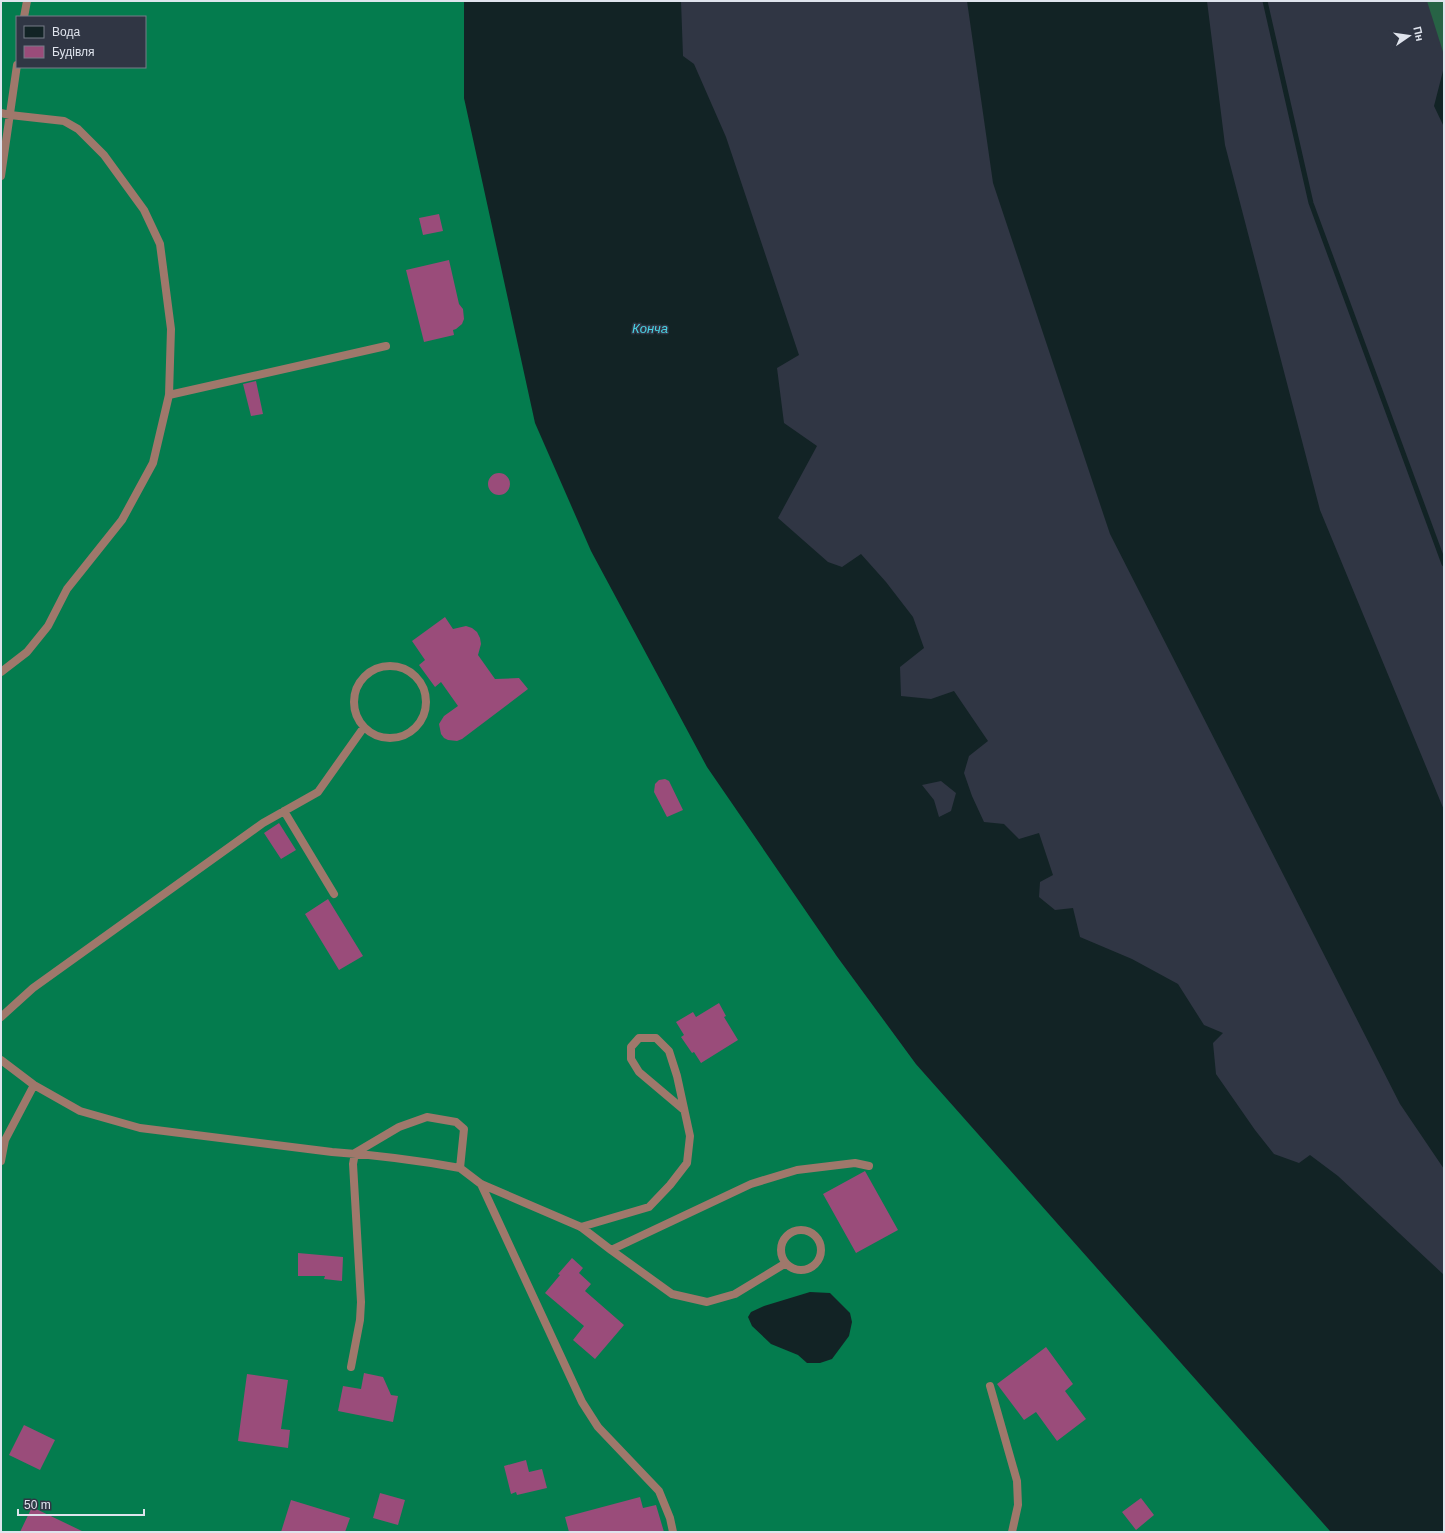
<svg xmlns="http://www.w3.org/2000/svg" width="1445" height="1533" viewBox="0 0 1445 1533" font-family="Arial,sans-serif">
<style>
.green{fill:#276345}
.forest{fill:#047c4e;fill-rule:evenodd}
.water{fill:#122325;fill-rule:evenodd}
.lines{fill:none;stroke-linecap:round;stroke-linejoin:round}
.stream{stroke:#122325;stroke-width:5}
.building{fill:#9a4c7a}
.service{stroke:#9f786b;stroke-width:8}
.labels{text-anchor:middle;stroke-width:3;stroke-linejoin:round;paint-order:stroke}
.water-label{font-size:13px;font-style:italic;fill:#49d3e5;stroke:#303644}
</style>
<rect width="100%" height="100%" fill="#303644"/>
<!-- green -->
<path class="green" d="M1427,1h17v54z"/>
<!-- forest -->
<path class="forest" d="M1,1h463v97l372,857 80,109 415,468h-1330zM17,17h128v50h-128z"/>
<!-- water -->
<path class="water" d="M464,1h217l2,55 11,8 32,73 73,218 -22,13 7,55 33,23 -39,72 50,44 14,5 19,-13 25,28 27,35 11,31 -24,19 1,29 30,3 23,-8 34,50 -19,15 -5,17 8,23 12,26 20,2 15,15 20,-6 14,42 -13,7 -1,15 16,13 18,-2 7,29 52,22 46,25 26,41 19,8 -10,10 3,31 39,56 19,24 25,9 11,-8 28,21 106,99v257h-113l-415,-468 -80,-109 -129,-188 -116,-216 -56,-128 -71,-325zM941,781l15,12 -5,18 -12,6 -5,-17 -12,-15z
M967,1h240l18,144 95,365 124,300v359l-44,-65 -290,-570 -117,-351z
M1444,67v60l-10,-21z
M810,1292l20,1 20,20 2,9 -3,14 -17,23 -12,4h-13l-9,-8 -27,-11 -19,-18 -4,-9 3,-5 13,-6z"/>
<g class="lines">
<!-- stream -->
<path class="stream" d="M1265,1l46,202 133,361"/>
</g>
<!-- building -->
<path class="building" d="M439,214l4,17 -20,4 -4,-17z
M449,260l10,44 4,5 1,10 -2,5 -6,5 -3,1 1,5 -30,7 -18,-72z
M256,381l7,33 -12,2 -8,-32z
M488 484a11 11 0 1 1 22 0a11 11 0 1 1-22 0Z
M445,617l8,12 13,-3 6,2 5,4 3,6 1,6 -3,11 17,24 24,-1 9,11 -66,50 -5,2 -9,-1 -4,-2 -3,-4 -2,-10 5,-8 14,-10 -17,-24 -6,5 -16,-22 6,-5 -13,-19z
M665,779l4,2 14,29 -16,7 -13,-25 1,-8 4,-4z
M279,823l17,27 -15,9 -17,-26z
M328,899l35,57 -24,14 -34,-56z
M719,1003l7,13 -2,1 14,23 -37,23 -7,-11 -2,1 -11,-16 3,-2 -8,-13 17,-10 3,5z
M865,1171l33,59 -42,23 -33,-59z
M298,1253l45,4 -1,24 -18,-2 1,-3h-27z
M572,1258l11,10 -4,5 12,11 -6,7 39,34 -29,34 -22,-19 11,-14 -39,-33 15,-18 -2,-1z
M1046,1347l27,37 -8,7 21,28 -29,22 -21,-29 -12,8 -27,-36z
M364,1373l19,4 8,18 7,1 -5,26 -55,-11 5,-25 18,3z
M247,1374l41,6 -7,49 9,1 -2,18 -50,-7z
M24,1425l31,15 -15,30 -31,-15z
M526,1460l3,12 13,-3 5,19 -30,7 -1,-3 -5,2 -7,-28z
M380,1493l25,7 -7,25 -25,-7z
M640,1497l3,11 13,-3 8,27h-95l-4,-15z
M1141,1498l13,17 -18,15 -14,-18z
M291,1500l59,18 -5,14h-64z
M32,1507l52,25h-64z"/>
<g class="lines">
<!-- service -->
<path class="service" d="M24,17l3,-16
M1,113l9,2 54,6 14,8 26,26 40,55 16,34 11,85 -2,66 -16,68 -31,57 -55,69 -19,37 -21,26 -26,20
M1,176l16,-111
M169,395l217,-49
M354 702a36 36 0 1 1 72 0a36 36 0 1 1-72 0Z
M284,811l50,83
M1,1017l32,-29 230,-165 55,-31 46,-65
M1,1060l33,25 46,26 60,17 192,24c43,3 85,8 128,16l4,-39 -8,-7 -29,-5 -28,10 -44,26 -2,11 8,138 -1,18 -9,47
M1,1161l4,-21 29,-55
M460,1168l21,16 100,43 30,23 140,-66 46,-14 58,-7 14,3
M481,1184l101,218 16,25 61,64 11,27 3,14
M581,1227l68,-20 21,-22 17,-22 3,-27 -13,-60 -8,-25 -13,-13h-17l-8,9v12l8,13 45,38
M781 1250a20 20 0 1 1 40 0a20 20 0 1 1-40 0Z
M611,1250l61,44 35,8 28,-8 51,-31
M990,1386l27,95 1,24 -6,27"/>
</g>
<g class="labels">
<!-- water labels -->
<g class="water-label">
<text x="650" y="333">Конча</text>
</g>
</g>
<!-- border -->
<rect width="1445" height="1533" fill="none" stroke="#dfe4ed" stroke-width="4"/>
<!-- legend -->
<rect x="16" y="16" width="130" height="52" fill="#303644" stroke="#767c88"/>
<rect x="24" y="26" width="20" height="12" fill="#122325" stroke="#767c88"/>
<text x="52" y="36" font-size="12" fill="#dfe4ed">Вода</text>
<rect x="24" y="46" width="20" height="12" fill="#9a4c7a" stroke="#767c88"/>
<text x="52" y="56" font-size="12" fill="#dfe4ed">Будівля</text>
<!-- north arrow -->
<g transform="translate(1409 36) rotate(77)" stroke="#303644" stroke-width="3" paint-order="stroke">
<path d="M0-3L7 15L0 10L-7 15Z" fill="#dfe4ed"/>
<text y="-6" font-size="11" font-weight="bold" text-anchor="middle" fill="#dfe4ed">Пн</text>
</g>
<!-- scale -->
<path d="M18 1509v6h126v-6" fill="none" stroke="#dfe4ed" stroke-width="2"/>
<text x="24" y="1509" font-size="12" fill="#dfe4ed" stroke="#303644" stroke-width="3" paint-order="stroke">50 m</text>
</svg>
